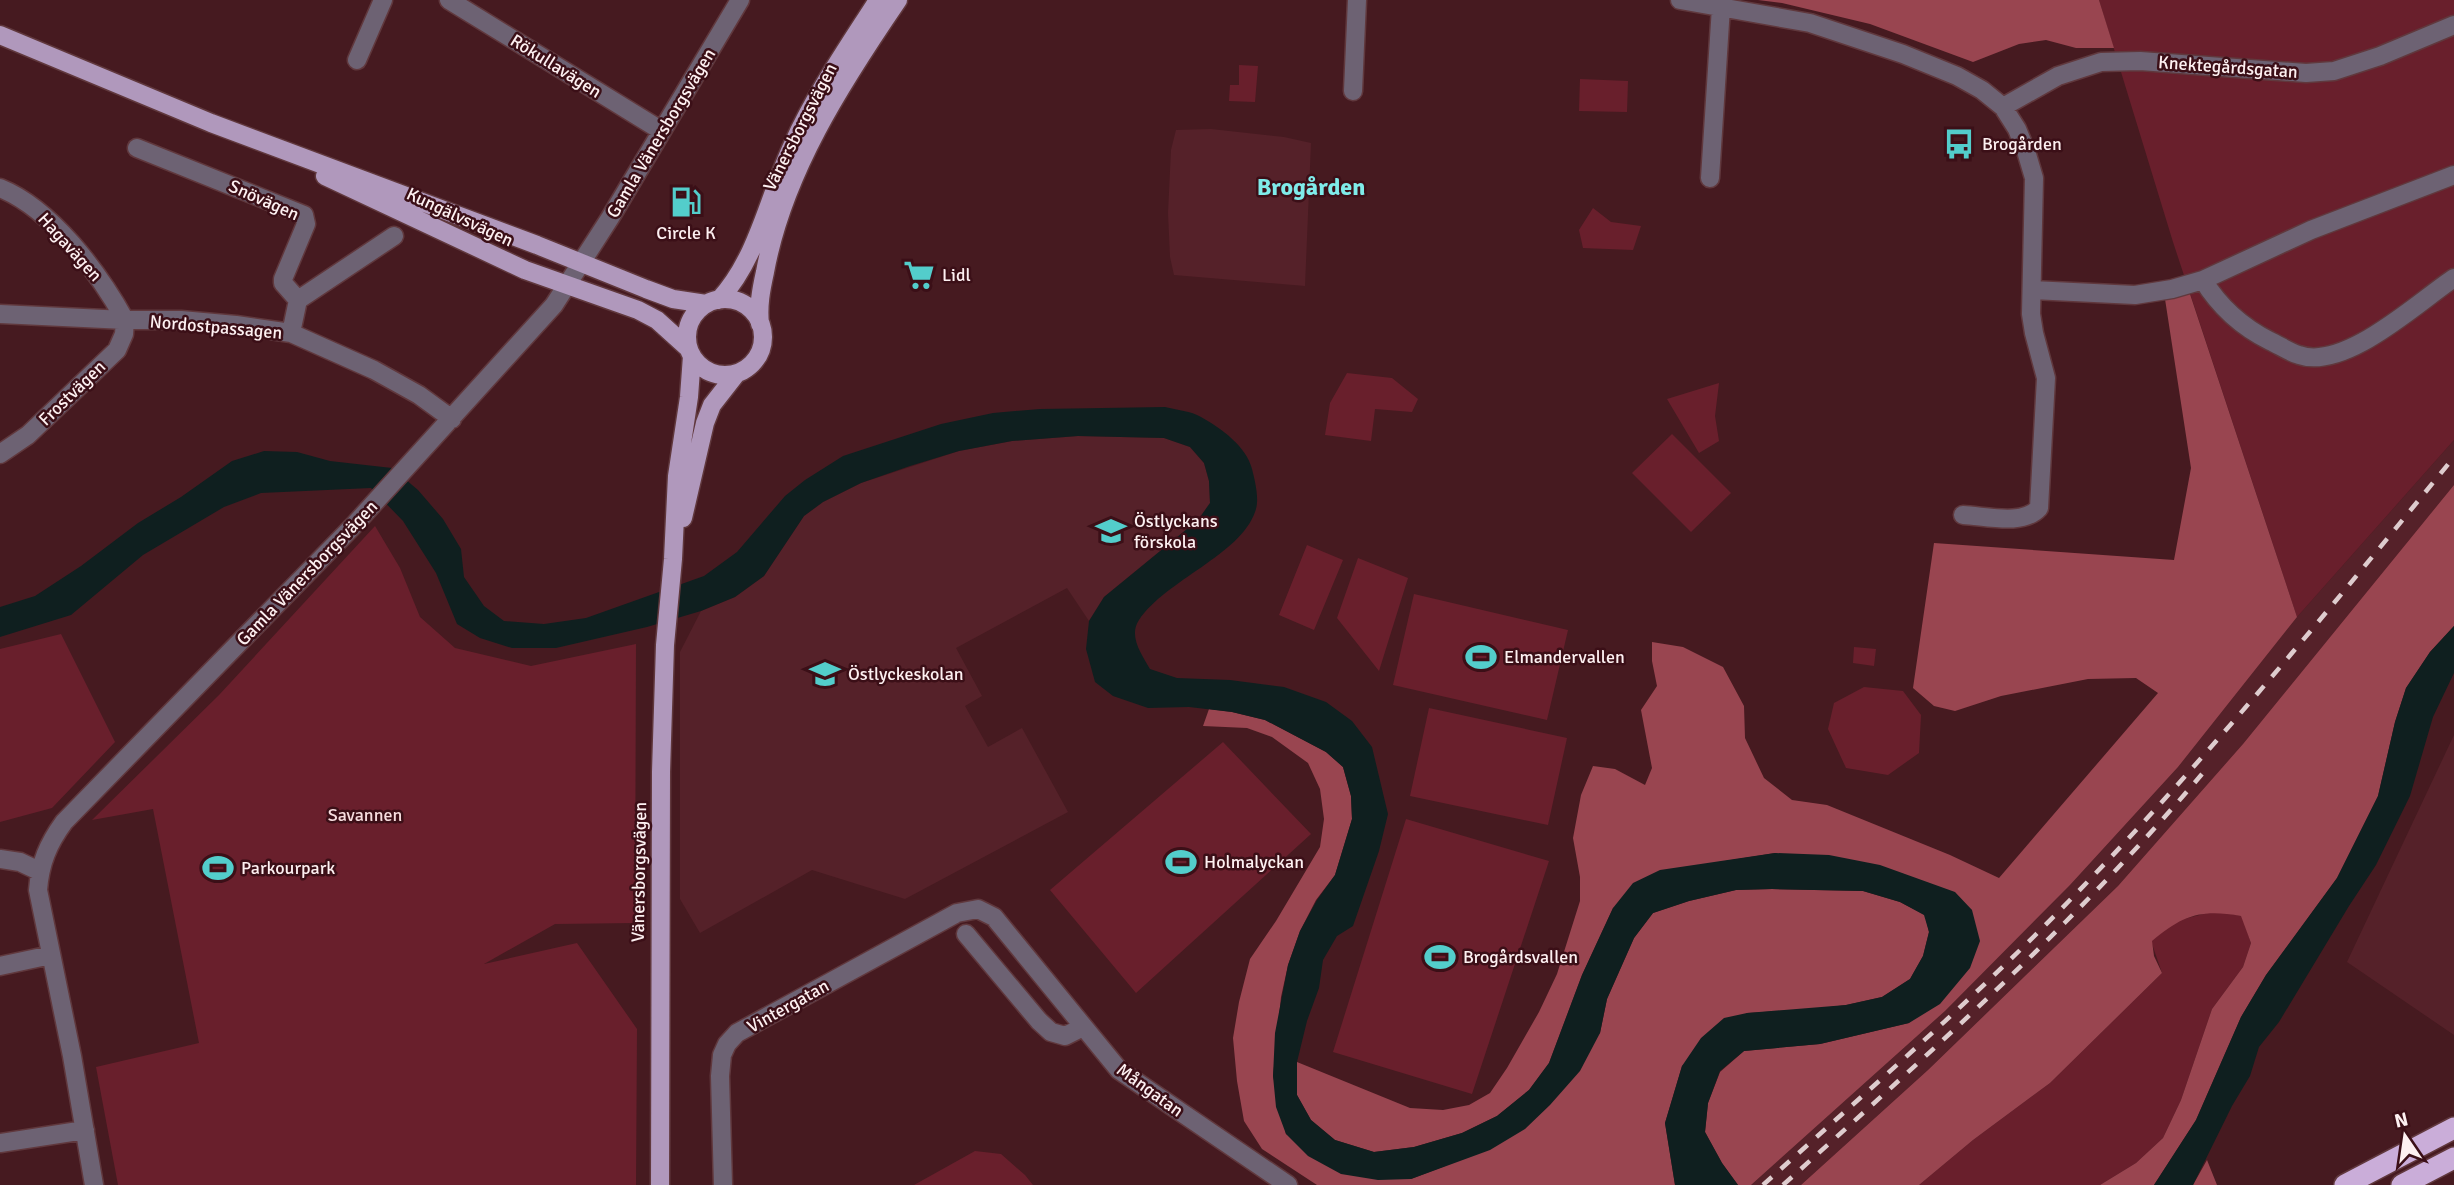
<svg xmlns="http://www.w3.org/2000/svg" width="2454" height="1185" viewBox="0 0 2454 1185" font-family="Signika,sans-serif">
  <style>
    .built { fill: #552129 }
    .green { fill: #691f2c }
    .forest { fill: #994550 }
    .water { fill: #0f1f1f }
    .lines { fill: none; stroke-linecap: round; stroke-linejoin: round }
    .minor-casing { stroke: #60383d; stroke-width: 21 }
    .major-casing { stroke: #60383d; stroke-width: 21 }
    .highway-casing { stroke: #60383d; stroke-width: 24 }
    .minor { stroke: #6d6273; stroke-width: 18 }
    .major { stroke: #b098bc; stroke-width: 18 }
    .highway { stroke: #caadd9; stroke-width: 21 }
    .rail { stroke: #deccce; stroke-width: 4.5; stroke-dasharray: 12 12; stroke-linecap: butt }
    .labels { text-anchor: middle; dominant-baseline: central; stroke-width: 5; stroke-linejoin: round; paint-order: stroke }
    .street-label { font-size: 18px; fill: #fdf0f1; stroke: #3b0f17 }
    .poi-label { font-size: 18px; fill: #fdf0f1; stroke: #3b0f17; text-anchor: start }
    .park-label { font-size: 18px; fill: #f7dddf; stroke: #3b0f17 }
    .district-label { font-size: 24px; font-weight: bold; fill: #7febe9; stroke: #3b0f17 }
  </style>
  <rect width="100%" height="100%" fill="#461a20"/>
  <path class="built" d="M1211 129 1284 137 1311 143 1305 286 1174 275 1170 257 1168 213 1171 150 1176 130Z
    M1078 436 1164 438 1190 447 1204 463 1209 481 1210 503 1198 520 1104 597 1089 621 1067 588 956 648 982 696 965 706 988 747 1022 728 1068 812 905 899 812 870 700 933 680 899V652L701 611 735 597 764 576 804 516 823 502 861 483 959 451 1012 441Z
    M2454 440V485L2243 744 2118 886 1928 1070 1801 1185H1751L1945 1011 2070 885 2178 767 2297 617Z
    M2454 735V1035L2347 962Z"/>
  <path class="green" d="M2099 0H2454V440L2297 617 2173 242Z
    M1239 65 1258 66 1255 102 1229 101 1230 85H1239Z
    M1580 79 1628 81 1627 112 1579 111Z
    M1593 208 1611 222 1641 226 1633 250 1583 248 1579 230Z
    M1347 373 1392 378 1418 399 1412 412 1375 409 1371 441 1325 435 1330 403Z
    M1719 383 1715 416 1719 441 1699 453 1667 399Z
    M1672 434 1731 493 1691 532 1632 473Z
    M375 526 400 568 420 617 455 648 531 666 636 644 635 923 555 924 484 964 577 943 637 1029 636 1185H118L96 1067 199 1043 153 809 92 820 219 695Z
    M1307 545 1343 560 1314 630 1279 615Z
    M1358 558 1408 578 1379 671 1337 618Z
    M1414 594 1568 630 1547 720 1393 685Z
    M61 634 115 742 52 808 0 822V649Z
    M1854 647 1876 649 1874 666 1853 663Z
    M1864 687 1903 691 1921 715 1919 753 1888 775 1846 768 1828 729 1834 703Z
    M1429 708 1567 738 1548 825 1410 796Z
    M1223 742 1311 834 1136 993 1050 890Z
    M1406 819 1549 861 1472 1094 1333 1052Z
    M2215 911 2242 916 2251 943 2243 967 2212 1009 2181 1100 2163 1138 2136 1163 2100 1185H1919L1973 1140 2050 1083 2162 973 2151 941 2176 921Z
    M975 1151 1001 1154 1025 1175 1033 1185H914Z"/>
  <path class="forest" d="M1758 0H2099L2114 48H2076L2046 40 2019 44 1973 62 1870 24 1782 3Z
    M2190 294 2297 617 2178 767 2070 885 1945 1011 1751 1185H1738L1722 1163 1705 1132 1708 1103 1720 1072 1744 1051 1820 1044 1909 1023 1972 910 1775 853 1719 862 1613 908 1582 975 1549 1063 1529 1090 1497 1116 1462 1133 1414 1147 1374 1152 1335 1140 1311 1120 1297 1095V1062L1410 1108 1443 1110 1469 1105 1490 1093 1507 1068 1539 1012 1557 974 1580 901V877L1573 838 1581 795 1593 766 1615 769 1645 785 1652 768 1641 710 1657 686 1652 661V642L1683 647 1723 667 1744 706 1745 738 1764 778 1792 800 1827 805 1950 855 1999 878 2158 693 2136 678 2088 679 2001 696 1955 711 1934 706 1913 688 1934 543 2174 560 2191 468 2165 299Z
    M2454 485V626L2430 652 2406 688 2395 722 2378 796 2337 878 2266 975 2241 1017 2196 1120 2154 1185H2100L2136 1163 2163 1138 2181 1100 2212 1009 2243 967 2251 943 2241 916C2201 909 2183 915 2152 941L2154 956 2162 973 2050 1083 1973 1140 1919 1185H1801L1928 1070 2118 886 2243 744Z
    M1209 709 1232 712 1265 720 1326 752 1343 767 1351 796 1352 819 1335 875 1316 900 1300 931 1288 965 1281 997 1273 1076 1286 1134 1411 1179 1445 1166 1600 1033 1607 999 1634 938 1653 913 1689 901 1736 890 1772 889 1863 891 1900 902 1925 915 1929 932 1923 956 1910 979 1882 997 1846 1005 1813 1009 1747 1013 1682 1066 1665 1123 1675 1185H1317L1262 1149 1244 1121 1237 1081 1233 1038 1239 1002 1250 959 1276 921 1320 847 1324 819 1320 789 1308 763 1272 737 1247 728 1203 726Z
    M2207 1160 2217 1185H2193Z"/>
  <path class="water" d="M1165 407C1177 410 1191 411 1201 417 1221 428 1247 447 1252 469 1255 481 1260 500 1255 512 1240 555 1166 580 1139 620 1128 636 1142 655 1150 669L1177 678 1230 680 1284 687 1326 702 1352 721 1372 747 1388 814 1379 851 1353 926 1337 936 1323 960 1319 988 1307 1021 1297 1062V1095L1311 1120 1335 1140 1374 1152 1414 1147 1462 1133 1497 1116 1529 1090 1549 1063 1582 975 1613 908 1633 883 1660 870 1775 853 1829 855 1880 865 1955 892 1972 910 1980 941 1970 968 1940 1004 1909 1023 1820 1044 1744 1051 1720 1071 1708 1103 1705 1132 1722 1163 1738 1185H1675L1665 1123 1682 1066 1701 1038 1724 1018 1747 1013 1846 1005 1882 997 1910 979 1923 956 1929 932 1924 915 1900 902 1863 891 1772 889 1736 890 1689 901 1653 913 1634 938 1607 999 1600 1033 1580 1071 1550 1105 1525 1129 1490 1150 1411 1179 1378 1180 1341 1174 1308 1156 1286 1134 1276 1107 1273 1076 1275 1033 1288 965 1300 931 1317 900 1335 875 1352 819 1351 796 1343 767 1326 752 1265 720 1232 712 1189 707 1148 708 1113 696 1095 682 1086 649 1089 621 1104 597 1198 520 1210 503 1209 481 1204 463 1190 447 1164 438 1078 436 1012 441 959 451 910 466 861 483 823 502 804 516 764 576 735 597 701 611 647 627 556 648H512L480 638 457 624 436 573 403 521 371 488 261 493 224 507 143 555 71 615 0 637V607L35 596 81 566 138 523 181 497 232 461 264 451 297 452 330 461 392 468 418 490 443 519 461 549 464 577 484 606 504 621 544 624 586 618 704 576 737 552 785 496 805 480 843 456 941 424 993 413 1040 409Z
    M2454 626V673L2433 717 2410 796 2376 865 2349 906 2279 1022 2259 1047 2250 1076 2232 1106 2193 1185H2154L2196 1120 2241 1017 2266 975 2337 878 2378 796 2395 722 2406 688 2430 652Z"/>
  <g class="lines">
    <g class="minor-casing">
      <path id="minor" d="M449 0 662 131
        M1680 0 1810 23 1903 54 1957 76 1982 90 2003 107 2017 129 2026 151 2034 178 2031 314 2034 333 2046 378 2039 508C2023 526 1986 516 1963 515
        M357 60 383 0
        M1353 91 1357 0
        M2003 107 2058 76 2101 62 2140 61 2306 73 2334 71 2380 56 2454 25
        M137 148 304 215 306 224 283 279V283L298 300 291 333
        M1710 178 1721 7
        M0 188C52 209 99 273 125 320
        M2203 280C2219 306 2242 327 2270 341 2279 345 2289 352 2299 355 2345 371 2418 302 2454 278
        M2032 290 2135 295 2172 289 2203 280 2311 230 2454 175
        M298 300 394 236
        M0 314 125 320H181L236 325 291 333 374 370 419 395 452 419
        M0 454 28 435 117 350 124 334 125 320
        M0 859 20 862 39 871
        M966 934 1039 1021 1051 1032 1065 1036 1083 1027
        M0 966 51 955
        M0 1143 85 1130
        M94 1185 72 1056 38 890C40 863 48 844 64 822L355 524 554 305 610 218 740 0
        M723 1185 720 1076 722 1055 727 1044 737 1033 957 913 978 909 994 917 1119 1070 1288 1185"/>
    </g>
    <g class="major-casing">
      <path id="major" d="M0 35 211 123 537 245 646 289 673 299 706 304
        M325 176 525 270 638 310 657 320 688 348
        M687 337a38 38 0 1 1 76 0a38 38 0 1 1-76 0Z
        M719 300C758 258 769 195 793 144 816 93 848 47 878 0
        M760 324C758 306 761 290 765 272 783 173 842 82 898 0
        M683 518 705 423 712 405 737 373
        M660 1185 661 772 665 645 673 559 677 476 689 397 692 356"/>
    </g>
    <g class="highway-casing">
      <path id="highway" d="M2345 1185 2454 1128
        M2402 1185 2454 1158"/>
    </g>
    <use href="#minor" class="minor"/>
    <use href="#major" class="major"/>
    <use href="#highway" class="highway"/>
    <path class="rail" d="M1763 1185C1866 1092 1972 1001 2069 901 2206 760 2330 609 2454 457
      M1783 1185C1929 1054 2075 924 2202 774"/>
  </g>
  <defs>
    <g id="bus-bare" transform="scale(2.415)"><path d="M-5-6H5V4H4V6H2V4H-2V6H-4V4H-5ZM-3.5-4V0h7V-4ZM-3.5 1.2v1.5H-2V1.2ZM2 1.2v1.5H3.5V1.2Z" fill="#53cdcb" stroke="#3b0f17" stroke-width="2.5" paint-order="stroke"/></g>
    <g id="fuel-bare" transform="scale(2.415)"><path d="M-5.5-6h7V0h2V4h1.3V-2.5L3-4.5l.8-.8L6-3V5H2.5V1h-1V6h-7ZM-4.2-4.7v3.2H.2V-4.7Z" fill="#53cdcb" stroke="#3b0f17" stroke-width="2.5" paint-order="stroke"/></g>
    <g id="supermarket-bare" transform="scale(2.415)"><path d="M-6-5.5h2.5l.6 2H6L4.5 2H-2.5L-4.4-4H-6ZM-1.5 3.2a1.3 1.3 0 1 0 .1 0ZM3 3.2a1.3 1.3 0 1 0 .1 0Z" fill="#53cdcb" stroke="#3b0f17" stroke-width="2.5" paint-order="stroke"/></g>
    <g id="school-bare" transform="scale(2.415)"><path d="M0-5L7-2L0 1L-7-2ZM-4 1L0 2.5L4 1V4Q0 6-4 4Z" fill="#53cdcb" stroke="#3b0f17" stroke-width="2.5" paint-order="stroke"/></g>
    <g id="stadium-bare" transform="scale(2.415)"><path d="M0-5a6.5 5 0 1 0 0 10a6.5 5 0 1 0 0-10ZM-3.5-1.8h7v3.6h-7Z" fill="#53cdcb" stroke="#3b0f17" stroke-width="2.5" paint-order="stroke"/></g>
  </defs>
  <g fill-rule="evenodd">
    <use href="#bus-bare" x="1959" y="144"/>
    <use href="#fuel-bare" x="686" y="202"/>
    <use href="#supermarket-bare" x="919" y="275"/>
    <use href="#school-bare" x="1111" y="531"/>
    <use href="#stadium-bare" x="1481" y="657"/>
    <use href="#school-bare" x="825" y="674"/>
    <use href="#stadium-bare" x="1181" y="862"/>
    <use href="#stadium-bare" x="218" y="868"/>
    <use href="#stadium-bare" x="1440" y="957"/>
  </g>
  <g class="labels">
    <g class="street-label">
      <text transform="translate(556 66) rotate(32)">Rökullavägen</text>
      <text transform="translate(2228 67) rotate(4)">Knektegårdsgatan</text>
      <text transform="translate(800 127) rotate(-63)">Vänersborgsvägen</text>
      <text transform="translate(661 133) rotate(-59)">Gamla Vänersborgsvägen</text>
      <text transform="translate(264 200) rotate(24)">Snövägen</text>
      <text transform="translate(460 217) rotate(25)">Kungälvsvägen</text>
      <text transform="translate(70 247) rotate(48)">Hagavägen</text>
      <text transform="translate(216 327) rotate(5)">Nordostpassagen</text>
      <text transform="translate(72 393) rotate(-44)">Frostvägen</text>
      <text transform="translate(307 573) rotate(-46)">Gamla Vänersborgsvägen</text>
      <text transform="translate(639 872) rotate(-89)">Vänersborgsvägen</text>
      <text transform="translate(788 1006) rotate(-29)">Vintergatan</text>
      <text transform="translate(1150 1090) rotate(36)">Mångatan</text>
    </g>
    <g class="poi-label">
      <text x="1982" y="144">Brogården</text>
      <text x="686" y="233" text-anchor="middle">Circle K</text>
      <text x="942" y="275">Lidl</text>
      <text x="1134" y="521">Östlyckans<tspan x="1134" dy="21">förskola</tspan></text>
      <text x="1504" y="657">Elmandervallen</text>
      <text x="848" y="674">Östlyckeskolan</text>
      <text x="1204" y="862">Holmalyckan</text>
      <text x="241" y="868">Parkourpark</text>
      <text x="1463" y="957">Brogårdsvallen</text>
    </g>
    <g class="park-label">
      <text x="365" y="815">Savannen</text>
    </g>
    <g class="district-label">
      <text x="1311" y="187">Brogården</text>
    </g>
  </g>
  <g transform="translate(2405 1136) rotate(347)" stroke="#3b0f17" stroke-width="5" paint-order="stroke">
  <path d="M0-5L12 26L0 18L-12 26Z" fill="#fdf0f1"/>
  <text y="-10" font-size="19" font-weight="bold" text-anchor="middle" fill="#fdf0f1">N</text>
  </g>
</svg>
